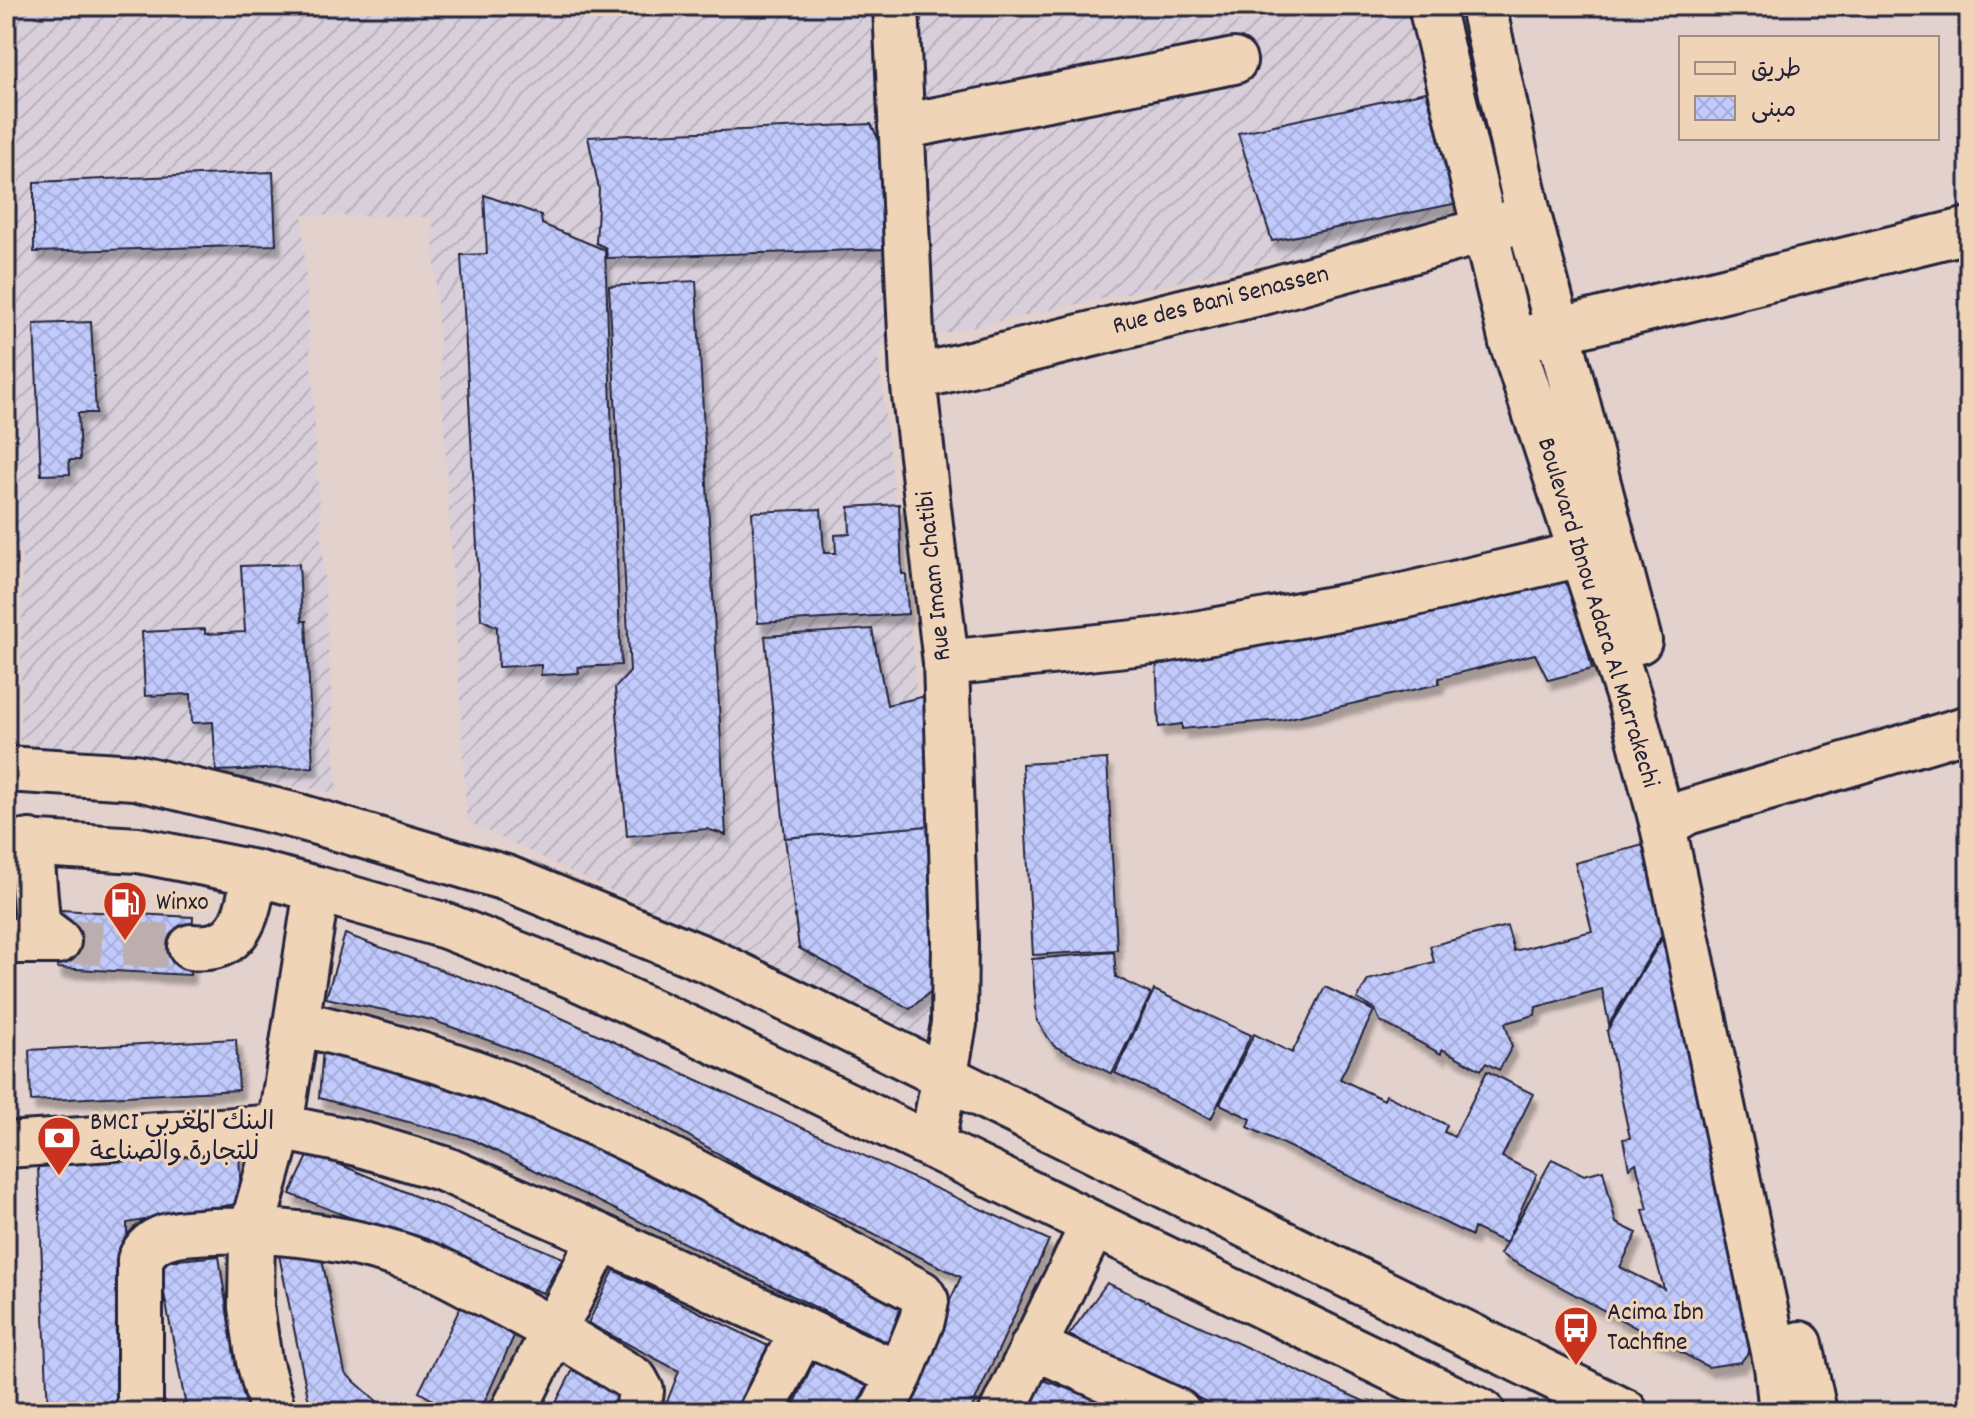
<svg xmlns="http://www.w3.org/2000/svg" width="1975" height="1418" viewBox="0 0 1975 1418" font-family="Dekko,'Playpen Sans Arabic',sans-serif">
  <style>
    .industrial { fill: url(#industrial-furrows) }
    .building { fill: url(#building-cross-hatch); stroke: #22223b; stroke-width: 2; filter: url(#shadow) }
    .lines { fill: none; stroke-linecap: round; stroke-linejoin: round }
    .minor-tunnel { stroke: #bcaeaf; stroke-width: 44; stroke-dasharray: 44 22; stroke-linecap: butt }
    .minor-casing { stroke: #22223b; stroke-width: 50 }
    .major-casing { stroke: #22223b; stroke-width: 50 }
    .minor { stroke: #f0d4b7; stroke-width: 44 }
    .major { stroke: #f0d4b7; stroke-width: 44 }
    .labels { text-anchor: middle; dominant-baseline: central; stroke-width: 6; stroke-linejoin: round; paint-order: stroke }
    .street-label { font-size: 26px; fill: #22223b; stroke: #f0d4b7 }
    .poi-label { font-size: 26px; fill: #22223b; stroke: #f0d4b7; text-anchor: start }
  </style>
  <defs>
    <pattern id="industrial-furrows" width="10" height="10" patternUnits="userSpaceOnUse" patternTransform="scale(2)"><rect width="10" height="10" fill="#d8cfda"/><path d="M-1 1l2-2M0 10L10 0M9 11l2-2" fill="none" stroke="#b9b1bc"/></pattern>
    <pattern id="building-cross-hatch" width="8" height="8" patternUnits="userSpaceOnUse" patternTransform="scale(2)"><rect width="8" height="8" fill="#c1cafc"/><path d="M0 0l8 8M0 8l8-8" fill="none" stroke="#a6add9"/></pattern>
    <filter id="shadow"><feDropShadow dx="5" dy="9" stdDeviation="2" flood-color="#0004"/></filter>
  </defs>
  <rect width="100%" height="100%" fill="#e2d1cc"/>
  <filter id="ink" filterUnits="userSpaceOnUse"><feTurbulence type="fractalNoise" baseFrequency=".0125" numOctaves="2"/><feDisplacementMap in="SourceGraphic" scale="16" xChannelSelector="R" yChannelSelector="G"/><feConvolveMatrix kernelMatrix="1 2 1 2 8 2 1 2 1" color-interpolation-filters="sRGB"/></filter>
  <g filter="url(#ink)">
    <path class="industrial" d="M6 6H1409L1451 222 877 348 914 657 935 1017 922 1041 467 821 432 217 302 215 337 793 20 743 22 550 6 551Z"/>
    <path class="building" d="M1426 92 1458 203 1272 241 1238 133Z
      M871 124 895 174 888 249 607 258 606 248 596 243 599 189 588 137Z
      M273 172 276 245 34 252V182Z
      M484 195 541 215 542 224 605 250 621 665 578 667 579 673 541 675V665L498 667 497 627 481 619 461 255 487 254Z
      M696 281 726 835 707 829 627 836 615 688 630 672 609 286Z
      M91 322 96 413H78L80 460H69L70 474 41 475 34 324Z
      M899 504 902 574H906L908 614 758 623 752 512 821 509 824 553H836L835 535 850 534 849 507Z
      M299 564 302 621H306L313 767 216 771 213 722 192 723 191 694 145 696 142 632 205 629V634L245 632 241 566Z
      M1575 564 1593 640 1586 643 1592 669 1548 680 1535 654 1439 678V684L1281 720 1182 729V724L1159 727 1156 654Z
      M872 629 887 705 934 694 940 825 785 838 765 636Z
      M1107 759 1117 950 1033 955 1022 764Z
      M940 825 944 980 910 1009 799 948 785 838Z
      M1655 842 1674 915 1609 1024 1602 989 1536 1007 1535 1015 1505 1023 1512 1047 1499 1070 1486 1063 1481 1070 1442 1049 1441 1054 1380 1021 1375 1009 1357 999 1368 980 1434 962 1430 946 1507 926 1514 951 1592 931 1575 863Z
      M60 910 193 917 190 975 57 968Z
      M1666 932 1761 1335 1741 1362 1708 1367 1500 1254 1552 1159 1584 1175 1603 1170 1616 1223 1637 1233 1620 1267 1664 1289 1643 1210 1648 1209 1636 1163 1629 1168 1623 1139 1630 1138 1607 1031Z
      M345 934 522 1000 1049 1240 970 1412H898L961 1277 759 1178 590 1077 432 1020 326 998Z
      M1114 952 1116 977 1151 994 1112 1074 1054 1046 1037 1021 1032 959Z
      M1325 987 1374 1011 1340 1079 1384 1100 1386 1095 1447 1125 1444 1132 1454 1137 1487 1071 1533 1094 1502 1157 1537 1174 1506 1243 1474 1228 1472 1236 1248 1127 1251 1119 1220 1104 1254 1034 1292 1053Z
      M1154 990 1251 1035 1211 1119 1115 1073Z
      M236 1039 239 1090 31 1101 29 1050Z
      M323 1048 457 1078 910 1297 893 1345 471 1139 319 1098Z
      M239 1149 241 1203 127 1223 129 1412H48L38 1167Z
      M310 1152 563 1258 543 1293 290 1194Z
      M279 1255 322 1259 345 1373 389 1412H311Z
      M219 1256 231 1337 248 1396 258 1412H187L158 1262Z
      M614 1270 768 1346 734 1412H663L679 1371 588 1323Z
      M1107 1283 1387 1412H1227L1069 1335Z
      M463 1302 518 1327 480 1412H454L419 1392Z
      M818 1352 872 1376 853 1412H791Z
      M579 1358 625 1383 611 1412H551Z
      M1037 1378 1108 1403 1103 1412H1021Z"/>
    <g class="lines">
      <path class="minor-tunnel" d="M58 941 191 947"/>
      <g class="minor-casing">
        <path id="minor" d="M896 6 913 378 946 663 955 940 954 1024 932 1145
          M901 127 1234 61
          M1512 342 1969 230
          M913 378 1267 291 1522 220
          M946 663 1163 640 1403 596 1581 554 1616 559
          M1663 826 1687 812 1969 728
          M30 842 37 920 42 929 58 941
          M6 941H58
          M191 947C243 952 247 913 255 873
          M297 1023C368 1039 439 1058 507 1085 650 1142 785 1221 921 1293L926 1301 922 1320 900 1375 881 1412
          M6 1145 280 1127 357 1143 444 1169 601 1237 900 1375
          M1033 1346 1178 1412
          M140 1412V1260C152 1231 185 1233 213 1231 282 1228 362 1239 428 1265 446 1272 464 1283 482 1292 535 1319 585 1348 635 1380L641 1391 638 1412
          M273 1412 259 1361 251 1307 252 1229 280 1127 317 889
          M513 1412 601 1237
          M761 1412 803 1330
          M1002 1412 1093 1225"/>
      </g>
      <g class="major-casing">
        <path id="major" d="M1431 6 1512 342 1631 704 1663 826 1777 1366 1782 1412
          M1483 6 1529 218 1639 641
          M6 769 135 777 300 817 506 878 712 962 1625 1412
          M6 842 138 850 255 873 317 889 446 926 571 975 692 1030 1482 1412
          M1800 1344 1814 1412"/>
      </g>
      <use href="#minor" class="minor"/>
      <use href="#major" class="major"/>
    </g>
  </g>
  <defs>
    <g id="fuel-pin" transform="scale(2.3)"><path d="M0 17L-7.5 6A9.5 9.5 0 1 1 7.5 6Z" fill="#c8321e" stroke="#f0d4b7"/><path d="M-5.5-6h7V0h2V4h1.3V-2.5L3-4.5l.8-.8L6-3V5H2.5V1h-1V6h-7ZM-4.2-4.7v3.2H.2V-4.7Z" fill="#fff"/></g>
    <g id="bank-pin" transform="scale(2.3)"><path d="M0 17L-7.5 6A9.5 9.5 0 1 1 7.5 6Z" fill="#c8321e" stroke="#f0d4b7"/><path d="M-6-4H6V4H-6ZM0-2.3a2.3 2.3 0 1 0 0 4.6a2.3 2.3 0 1 0 0-4.6Z" fill="#fff"/></g>
    <g id="bus-pin" transform="scale(2.3)"><path d="M0 17L-7.5 6A9.5 9.5 0 1 1 7.5 6Z" fill="#c8321e" stroke="#f0d4b7"/><path d="M-5-6H5V4H4V6H2V4H-2V6H-4V4H-5ZM-3.5-4V0h7V-4ZM-3.5 1.2v1.5H-2V1.2ZM2 1.2v1.5H3.5V1.2Z" fill="#fff"/></g>
  </defs>
  <g fill-rule="evenodd">
    <use href="#fuel-pin" x="125" y="903"/>
    <use href="#bank-pin" x="59" y="1138"/>
    <use href="#bus-pin" x="1576" y="1328"/>
  </g>
  <g class="labels">
    <g class="street-label">
      <text transform="translate(1221 301) rotate(-14)">Rue des Bani Senassen</text>
      <text transform="translate(935 576) rotate(-96)">Rue Imam Chatibi</text>
      <text transform="translate(1597 613) rotate(73)">Boulevard Ibnou Adara Al Marrakechi</text>
    </g>
    <g class="poi-label">
      <text x="156" y="903">Winxo</text>
      <text x="90" y="1123">BMCI البنك المغربي<tspan x="90" dy="30">للتجارة والصناعة</tspan></text>
      <text x="1607" y="1313">Acima Ibn<tspan x="1607" dy="30">Tachfine</tspan></text>
    </g>
  </g>
  <rect width="1975" height="1418" fill="none" stroke="#f0d4b7" stroke-width="32"/>
  <rect x="16" y="16" width="1943" height="1386" fill="none" stroke="#22223b" stroke-width="3" filter="url(#ink)"/>
  <rect x="1679" y="36" width="260" height="104" fill="#f0d4b7" stroke="#9e8d85" stroke-width="2"/>
  <rect x="1695" y="62" width="40" height="12" fill="#f0d4b7" stroke="#9e8d85" stroke-width="2"/>
  <text x="1751" y="76" font-size="24" fill="#22223b">طريق</text>
  <rect x="1695" y="96" width="40" height="24" fill="url(#building-cross-hatch)" stroke="#9e8d85" stroke-width="2"/>
  <text x="1751" y="116" font-size="24" fill="#22223b">مبنى</text>
</svg>
